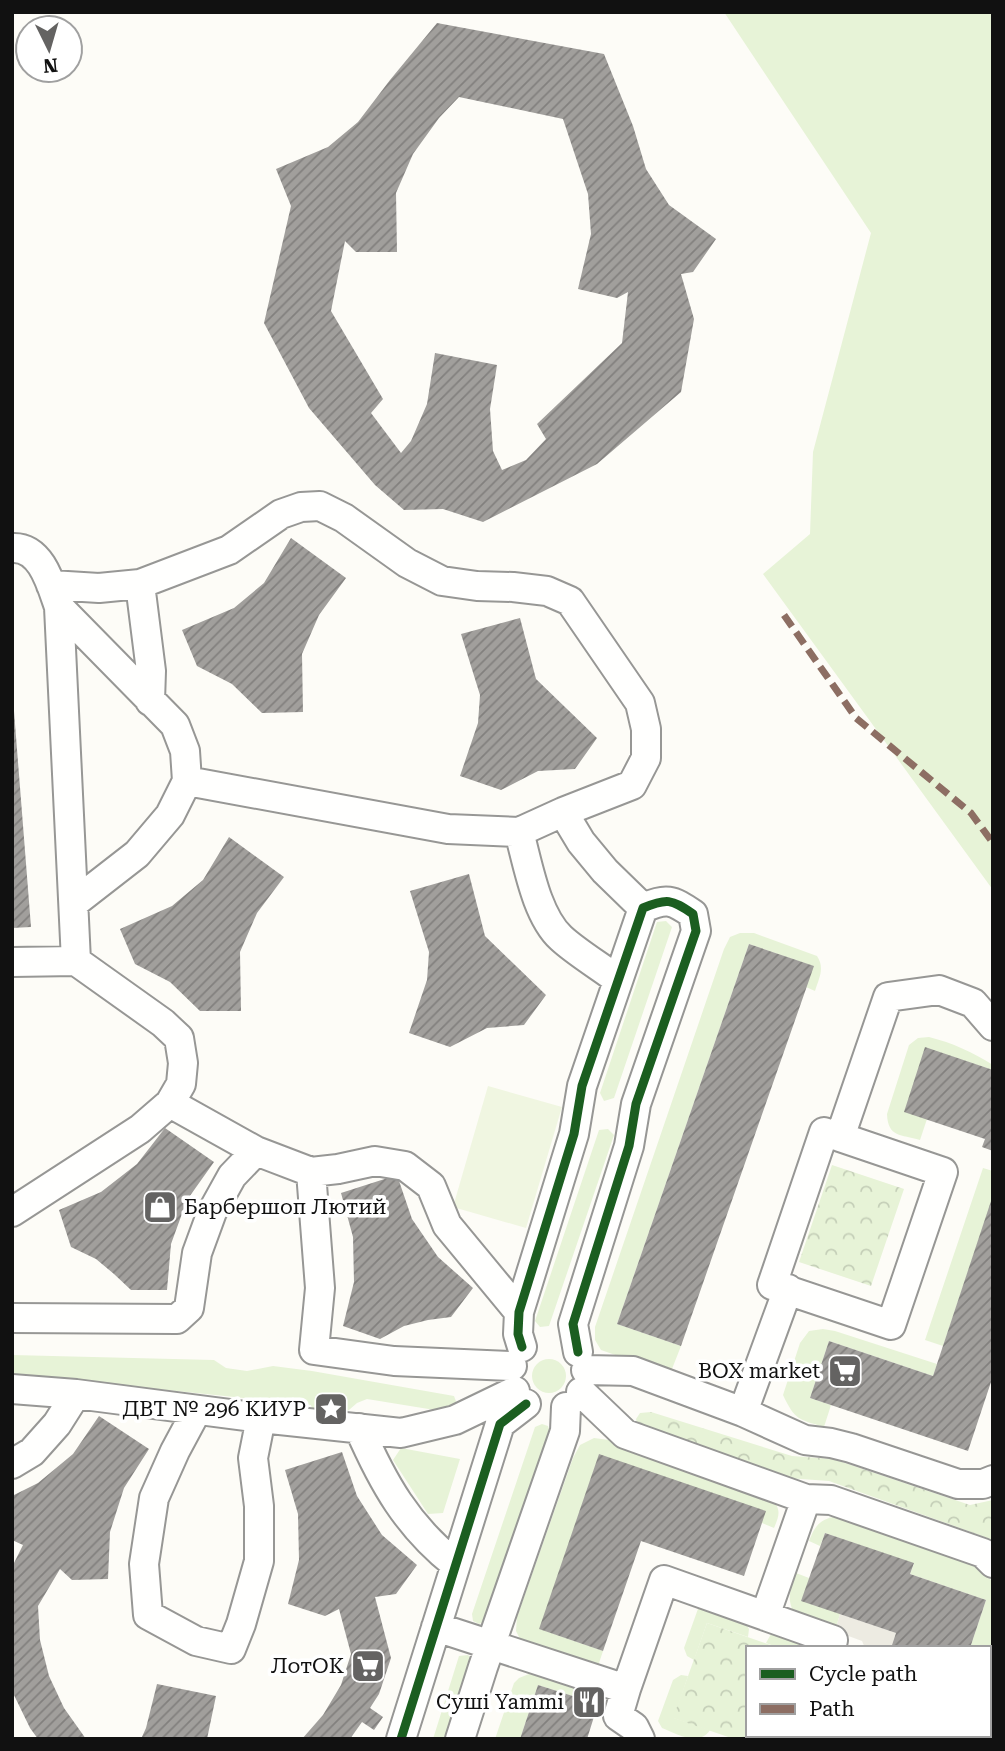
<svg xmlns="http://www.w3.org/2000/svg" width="1005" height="1751" viewBox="0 0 1005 1751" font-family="'Roboto Serif',serif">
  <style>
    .grass { fill: #e7f3d7 }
    .park { fill: url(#park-crowns) }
    .pitch { fill: #f0f6e1 }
    .plaza { fill: #edebe2 }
    .building { fill: url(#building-hatch); fill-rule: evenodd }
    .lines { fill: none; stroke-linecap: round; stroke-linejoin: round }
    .minor-casing { stroke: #979795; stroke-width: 32 }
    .minor { stroke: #fffffe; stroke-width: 28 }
    .quiet { stroke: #8d6e63; stroke-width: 7; stroke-dasharray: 14 7; stroke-linecap: butt }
    .cycleway-casing { stroke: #fff; stroke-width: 13 }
    .cycleway { stroke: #1b5e20; stroke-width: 9 }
    .labels { text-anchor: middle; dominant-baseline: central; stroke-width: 7; stroke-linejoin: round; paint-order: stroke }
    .poi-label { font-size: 21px; fill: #111; stroke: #fff; text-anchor: end }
  </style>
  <defs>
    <pattern id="park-crowns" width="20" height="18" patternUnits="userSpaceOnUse" patternTransform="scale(1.75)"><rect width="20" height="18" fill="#e7f3d7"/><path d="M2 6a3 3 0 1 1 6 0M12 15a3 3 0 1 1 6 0" fill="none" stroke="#c5cfb8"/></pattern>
    <pattern id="building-hatch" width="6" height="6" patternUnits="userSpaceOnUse" patternTransform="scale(1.75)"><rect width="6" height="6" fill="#a19f9c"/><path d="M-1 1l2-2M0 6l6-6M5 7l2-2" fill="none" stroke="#82807e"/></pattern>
  </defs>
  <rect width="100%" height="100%" fill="#fdfcf7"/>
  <path class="grass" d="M724 12H993V890L763 574 810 534 813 452 871 233Z
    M666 921 672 927 614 1098 604 1101 600 1093 657 922Z
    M740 933H754L817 956C825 968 819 978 815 991L806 987 813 966 749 944 617 1324 681 1346 670 1374 601 1350 595 1340V1327L724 949 730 937Z
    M929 1037C953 1043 972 1052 993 1065V1070L925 1048 927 1119 920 1140C901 1134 888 1138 887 1114L909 1045 918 1038Z
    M608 1129 614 1135 549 1326 540 1327 535 1321 599 1130Z
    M983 1168 993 1171V1197L943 1346 925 1340Z
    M823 1329 835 1331 937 1364 933 1376 829 1341 810 1398 831 1405 824 1427C798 1419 795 1420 783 1395L800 1343 809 1331Z
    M12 1355 214 1360 226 1368 247 1371 273 1366 312 1371 454 1396 457 1404 447 1412 367 1399 357 1403 342 1416H314L311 1405 12 1374Z
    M532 1376a17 17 0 1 1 34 0a17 17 0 1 1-34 0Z
    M542 1424 548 1426 550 1432 486 1621 479 1624 473 1621 472 1614 535 1427Z
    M594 1438 609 1440 633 1447 770 1495C780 1510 781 1511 774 1528L599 1455 540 1629 603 1651 597 1669 522 1643 516 1631 517 1617 573 1458 580 1445Z
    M401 1448 460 1459 443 1513 428 1514 393 1460Z
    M836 1516 975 1566 991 1580 993 1584V1646L989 1656V1648H970L986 1600 910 1574 914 1564 825 1533 820 1546 809 1541C815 1526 819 1520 836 1516Z
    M796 1573 809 1578 840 1614 835 1631 795 1616C786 1597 790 1592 796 1573Z
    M699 1606 744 1621 749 1629 748 1637 707 1623 694 1660 687 1656 684 1648Z
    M771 1634H781L819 1648H779L766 1643Z
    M468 1655 474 1661 449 1739H433L459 1656Z
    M529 1674 541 1675 602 1695 598 1704 538 1685 520 1739H495L514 1683 519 1678Z
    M681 1675 688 1676 674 1718 710 1730C699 1747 677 1734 662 1728L658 1721 673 1680Z"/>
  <path class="park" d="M832 1165 904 1189 871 1286 799 1262Z
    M651 1412 792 1456 833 1459 970 1505 993 1500V1540L829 1481 787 1478 638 1427 636 1419 640 1413Z
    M707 1623 779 1648H748V1735H775L774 1739H734L673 1718Z"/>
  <path class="pitch" d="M488 1086 562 1107 526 1228 453 1207Z"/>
  <path class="plaza" d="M840 1614 896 1633 891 1648H865L862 1641 835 1631Z"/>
  <path class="building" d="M437 23 604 54 633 126 646 169 669 205 716 239 693 272 681 274 694 319 681 392 597 464 483 522 443 509 404 510 375 485 309 408 264 323 291 206 276 169 328 147 358 122 390 80ZM459 97 563 119 588 194 591 234 578 289 617 298 628 292 622 343 537 424 546 439 526 460 502 470 493 451 490 409 497 365 435 353 427 404 411 441 401 453 371 413 383 399 331 311 345 241 356 252H397L396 193 413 154 439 118Z
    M291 538 346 578 319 615 302 654 303 712 262 713 232 684 197 666 182 630 234 608 264 583Z
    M520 618 536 679 597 738 575 769 538 771 501 790 460 776 478 723 480 695 461 634Z
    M12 711H14L31 927 12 928Z
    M229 837 284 877 257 913 240 952 241 1011H200L170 982 135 964 120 929 172 906 203 880Z
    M469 874 485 936 546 995 524 1025 487 1028 450 1047 409 1033 427 980 429 952 410 891Z
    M749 944 814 966 681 1346 617 1324Z
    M925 1047 993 1070V1151L982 1147 985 1139 904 1112Z
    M165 1128 214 1162 187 1200 171 1244 167 1290H131L114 1274 96 1259 71 1247 59 1210 101 1192 137 1164Z
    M397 1175 412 1219 438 1257 473 1288 451 1317 428 1320 404 1326 380 1339 343 1326 354 1282 353 1237 341 1193Z
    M992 1198 993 1376 968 1451 810 1398 829 1341 933 1376Z
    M99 1416 149 1449 124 1488 110 1532 108 1579 72 1580 60 1569 38 1606 40 1640 49 1676 64 1708 86 1739H38L30 1728 12 1691V1567L23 1545 12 1540V1496L38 1483 73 1454Z
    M342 1452 357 1496 382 1535 417 1565 396 1594 375 1597 391 1658 379 1694 370 1708 383 1717 374 1730 362 1722 350 1739H302L323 1715 341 1685 351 1654 339 1609 325 1616 288 1604 299 1560 298 1514 285 1470Z
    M599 1454 766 1511 744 1576 641 1541 603 1651 539 1629Z
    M825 1533 914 1563 910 1574 986 1600 970 1648H891L896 1633 801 1601Z
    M157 1684 216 1696 207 1739H141L146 1728Z
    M538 1685 598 1704 587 1739H520Z
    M861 1735H940L939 1739H860Z"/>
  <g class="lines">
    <g class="minor-casing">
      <path id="minor" d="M12 548C41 546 51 584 59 607L76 961
        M140 584 151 671 150 701
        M51 585 99 588 140 584 229 550 281 514 301 507 320 506 344 518 407 563 442 581 477 586 513 587 547 591 570 601 640 703 646 729V758L632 785 563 812 519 832 448 829 187 781
        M59 607 175 725 185 751 187 781 170 815 137 854 74 903
        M563 812 581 842 605 871 643 908
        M519 832C528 864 536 915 561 938 576 952 601 967 618 980
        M12 962 76 961 163 1023 179 1038 183 1063 181 1084 170 1103
        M840 1137 824 1132 772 1285 891 1325 943 1172 840 1137 888 997 939 990 973 1003 993 1026
        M311 1172 320 1288 314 1350 394 1361 512 1366
        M12 1212 140 1129 170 1103 256 1151 311 1172 338 1169 375 1161 405 1166 431 1186 447 1225 519 1312
        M788 1289 743 1412 805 1440 831 1443 851 1448 958 1484H983L993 1480
        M12 1318 177 1319 189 1308 197 1253 212 1212 232 1176 256 1151
        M522 1347 518 1334 519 1312 574 1134 582 1086 643 908C667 898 671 899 693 914L696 931 636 1104 629 1146 573 1324 578 1352
        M586 1370 633 1371 743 1412
        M12 1389 76 1394 261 1418 401 1433 455 1420 515 1391
        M581 1392 625 1434 806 1499 831 1500 983 1553 993 1563
        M197 1410 175 1451 154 1498 144 1564 148 1615 196 1641 231 1649 241 1624 259 1561V1506L253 1458 261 1418
        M359 1428C383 1483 407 1526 455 1564
        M12 1464 32 1452 57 1424 76 1394
        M765 1616 806 1499
        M436 1627 626 1689 618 1716 634 1727 640 1739
        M626 1689 664 1580 833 1640 831 1648
        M989 1698 993 1688
        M401 1739 500 1424 526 1404
        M460 1739 483 1667 565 1431 566 1407
        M802 1739 803 1735
        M975 1739 976 1735"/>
    </g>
    <use href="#minor" class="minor"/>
    <path class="quiet" d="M784 615 856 718 971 813 993 843"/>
    <g class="cycleway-casing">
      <path id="cycleway" d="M522 1347 518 1334 519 1312 574 1134 582 1086 643 908C667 898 671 899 693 914L696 931 636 1104 629 1146 573 1324 578 1352
        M401 1739 500 1424 526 1404"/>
    </g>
    <use href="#cycleway" class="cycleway"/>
  </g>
  <defs>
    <g id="shop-square" transform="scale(1.75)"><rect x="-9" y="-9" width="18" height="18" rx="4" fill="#646362" stroke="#fff"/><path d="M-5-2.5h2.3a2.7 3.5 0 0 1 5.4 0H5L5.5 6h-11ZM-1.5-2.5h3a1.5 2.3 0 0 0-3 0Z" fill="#fff"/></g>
    <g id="supermarket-square" transform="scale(1.75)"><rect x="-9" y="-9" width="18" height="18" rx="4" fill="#646362" stroke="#fff"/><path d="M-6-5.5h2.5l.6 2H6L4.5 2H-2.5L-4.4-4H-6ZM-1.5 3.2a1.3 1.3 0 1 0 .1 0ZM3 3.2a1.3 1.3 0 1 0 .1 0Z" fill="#fff"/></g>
    <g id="sight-square" transform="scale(1.75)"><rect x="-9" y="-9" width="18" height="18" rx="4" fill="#646362" stroke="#fff"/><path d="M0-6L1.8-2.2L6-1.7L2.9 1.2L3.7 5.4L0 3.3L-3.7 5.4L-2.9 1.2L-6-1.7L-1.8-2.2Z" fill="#fff"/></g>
    <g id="restaurant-square" transform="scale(1.75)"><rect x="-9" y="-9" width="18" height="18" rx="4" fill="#646362" stroke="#fff"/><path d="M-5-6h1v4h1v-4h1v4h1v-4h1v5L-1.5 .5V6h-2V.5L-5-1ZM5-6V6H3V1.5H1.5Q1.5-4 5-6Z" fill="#fff"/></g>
  </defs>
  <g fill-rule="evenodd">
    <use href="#shop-square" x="160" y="1207"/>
    <use href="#supermarket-square" x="845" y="1371"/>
    <use href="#sight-square" x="331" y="1409"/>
    <use href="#supermarket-square" x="368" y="1666"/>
    <use href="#restaurant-square" x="589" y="1702"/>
  </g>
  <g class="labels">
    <g class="poi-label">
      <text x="184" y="1207" text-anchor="start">Барбершоп Лютий</text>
      <text x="820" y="1371">BOX market</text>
      <text x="306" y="1409">ДВТ № 296 КИУР</text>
      <text x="344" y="1666">ЛотОК</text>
      <text x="564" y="1702">Суші Yammi</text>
    </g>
  </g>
  <rect width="1005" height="1751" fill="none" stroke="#111111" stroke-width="28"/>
  <rect x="746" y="1646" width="245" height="91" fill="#ffffff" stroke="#a0a0a0" stroke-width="2"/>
  <rect x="760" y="1669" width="35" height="10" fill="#1b5e20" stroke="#a0a0a0" stroke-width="2"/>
  <text x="809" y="1681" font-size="21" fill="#111111">Cycle path</text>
  <rect x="760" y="1704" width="35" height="10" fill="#8d6e63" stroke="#a0a0a0" stroke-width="2"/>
  <text x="809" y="1716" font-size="21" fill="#111111">Path</text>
  <g transform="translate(49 49) rotate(175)"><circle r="33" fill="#ffffff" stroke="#a0a0a0" stroke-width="2"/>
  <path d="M0-5L12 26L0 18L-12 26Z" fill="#646362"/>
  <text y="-10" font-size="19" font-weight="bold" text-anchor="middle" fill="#111111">N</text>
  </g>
</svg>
